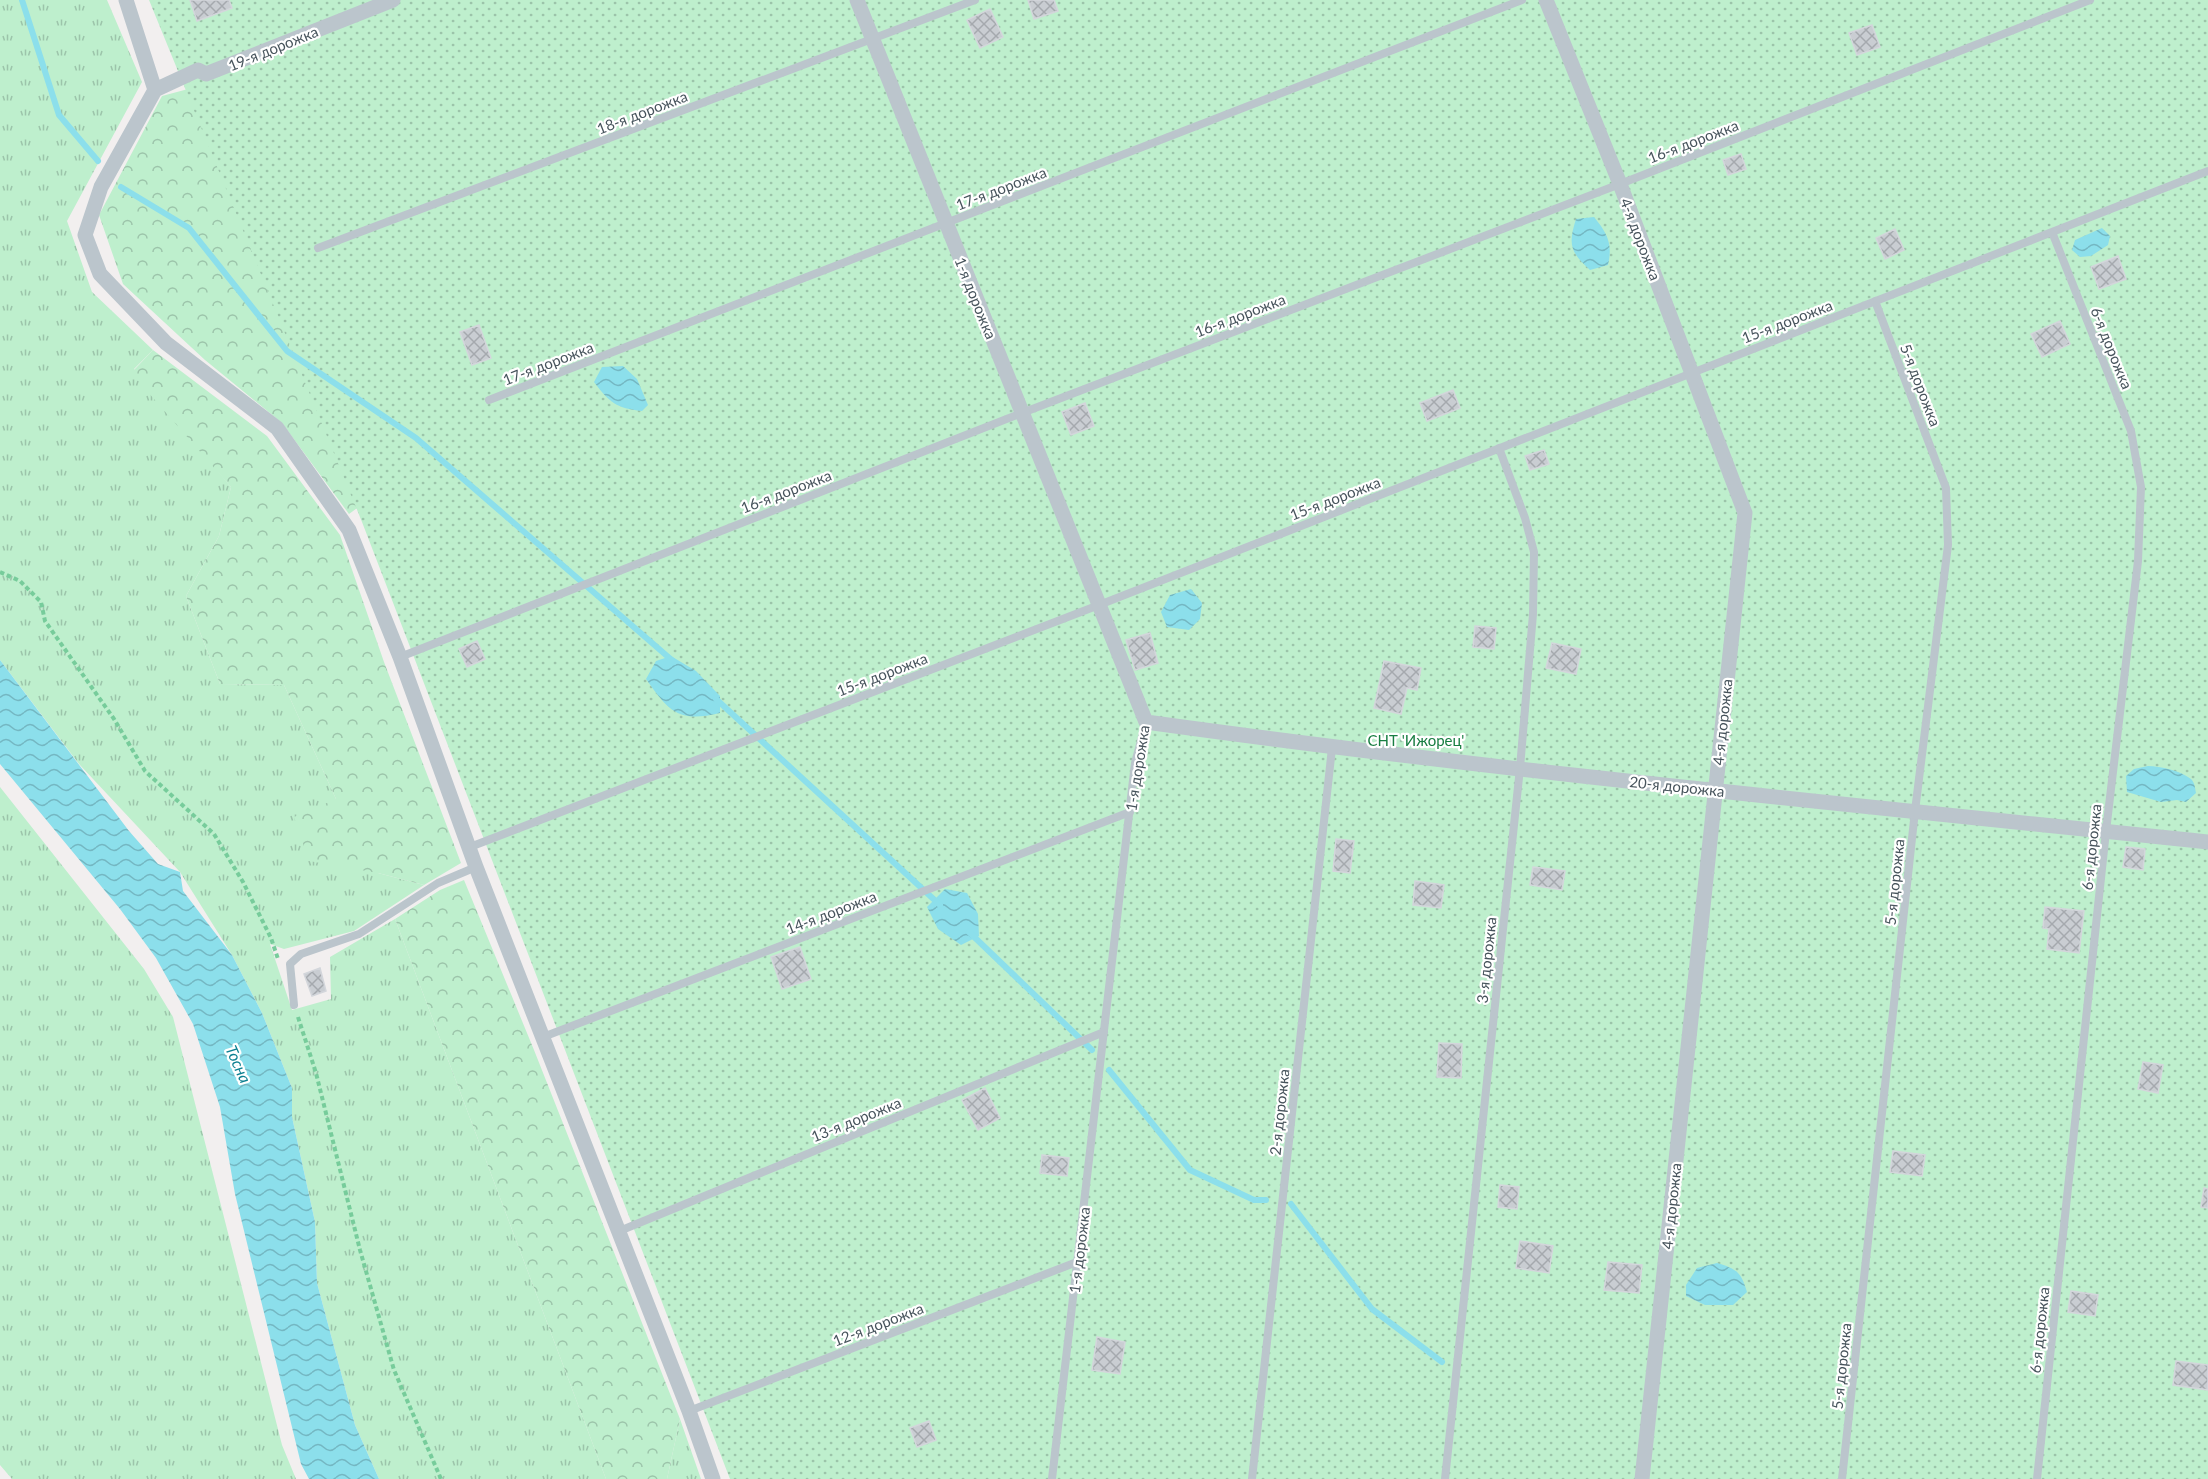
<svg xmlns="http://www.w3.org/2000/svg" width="2208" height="1479" viewBox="0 0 2208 1479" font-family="Lato,sans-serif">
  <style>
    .grass { fill: url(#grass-tufts) }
    .forest { fill: url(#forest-crowns) }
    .garden { fill: url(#garden-dots) }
    .water { fill: url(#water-waves) }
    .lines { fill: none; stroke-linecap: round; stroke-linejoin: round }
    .stream { stroke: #8cdfeb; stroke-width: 6 }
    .building { fill: url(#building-cross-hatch); stroke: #d3d6db; stroke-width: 1.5 }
    .path { stroke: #77cc9b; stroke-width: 4; stroke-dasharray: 4.5 3; stroke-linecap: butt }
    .service { stroke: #bbc5cc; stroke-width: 8 }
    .minor { stroke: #bbc5cc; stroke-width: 15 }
    .labels { text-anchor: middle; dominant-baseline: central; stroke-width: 4.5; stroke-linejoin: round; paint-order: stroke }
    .street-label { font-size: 15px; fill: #47545c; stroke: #fff }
    .park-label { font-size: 15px; fill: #187e42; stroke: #fff }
    .water-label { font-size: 16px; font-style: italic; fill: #0e8192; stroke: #fff }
  </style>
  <defs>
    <pattern id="grass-tufts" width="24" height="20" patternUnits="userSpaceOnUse" patternTransform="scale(1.5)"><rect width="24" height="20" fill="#beefcd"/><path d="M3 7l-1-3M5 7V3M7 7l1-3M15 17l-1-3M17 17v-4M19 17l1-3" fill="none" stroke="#9cc4aa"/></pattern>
    <pattern id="forest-crowns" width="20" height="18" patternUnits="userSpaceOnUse" patternTransform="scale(1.5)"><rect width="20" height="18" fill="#beefcd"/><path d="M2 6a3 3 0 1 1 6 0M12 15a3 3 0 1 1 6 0" fill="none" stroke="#9cc4aa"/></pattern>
    <pattern id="garden-dots" width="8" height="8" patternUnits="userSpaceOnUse" patternTransform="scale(1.5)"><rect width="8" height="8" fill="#beefcd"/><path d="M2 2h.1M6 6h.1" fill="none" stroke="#9cc4aa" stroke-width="1.8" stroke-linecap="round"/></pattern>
    <pattern id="water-waves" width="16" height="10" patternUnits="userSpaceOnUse" patternTransform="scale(1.5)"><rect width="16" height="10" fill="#8cdfeb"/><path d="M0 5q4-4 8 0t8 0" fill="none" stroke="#74b7c2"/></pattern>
    <pattern id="building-cross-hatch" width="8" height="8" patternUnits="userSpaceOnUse" patternTransform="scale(1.5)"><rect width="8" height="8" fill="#c9cdd2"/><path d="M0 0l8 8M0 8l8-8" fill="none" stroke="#a5a9ae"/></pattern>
  </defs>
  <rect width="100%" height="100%" fill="#f2efef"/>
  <path class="grass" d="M0 0H107L142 82 67 221 92 292 153 350 134 369 231 487 219 536 186 596 220 684 284 685 336 799 378 873 424 885 354 931 284 949 270 944 292 1010 331 999 330 957 395 919 606 1479H379L355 1425 317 1283 315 1222 292 1117V1088L262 1013 232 955 180 872 79 764 0 660Z
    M0 787 144 969 173 1017 282 1445 296 1479H12L0 1465Z
    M680 1419 701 1479H667Z"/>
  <path class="forest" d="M203 85 364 503 349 514 282 423 205 360 123 284 99 215 162 96Z
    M153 350 267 436 340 535 384 662 461 863 424 885 378 873 309 861 294 817 336 799 284 685 220 684 186 596 219 536 231 487 140 383 134 370Z
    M464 880 534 1050 680 1419 667 1479H606L395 919 440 890Z"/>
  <path class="garden" d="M149 0H2208V1479H730L362 522Z"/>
  <path class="water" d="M1594 217C1607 233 1613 243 1608 265L1590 270C1570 252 1568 244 1576 219Z
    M2102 228 2110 236 2108 245 2091 256 2080 257 2072 250 2075 240Z
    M623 366 637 379 648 405 642 411C616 408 610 403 594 382L602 367Z
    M1191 589 1202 603 1200 619 1189 630 1167 627 1161 612 1170 595Z
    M671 656 696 671 720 696V713C679 723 669 712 646 679L656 661Z
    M0 660 129 831 158 864 180 872 183 891 232 955 262 1013 292 1088V1117L315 1222 317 1283 355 1425 379 1479H309L301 1464 235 1194 220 1107 193 1024 156 958 120 909 0 764Z
    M2148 766C2160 766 2181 771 2191 779 2195 783 2195 788 2196 793L2186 802 2177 800 2161 802 2127 792 2126 776 2134 769Z
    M945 889 967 893 978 914 979 936 961 945 938 929 927 907Z
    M1717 1263C1737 1269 1741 1272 1747 1292L1733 1305H1705L1686 1296V1285L1697 1268Z"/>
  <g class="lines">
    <path class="stream" d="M22 0 59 115 98 161
      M121 187 189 228 287 351 416 438 674 662
      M716 699 940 905
      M969 932 1092 1050
      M1109 1070 1190 1170 1254 1200H1266
      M1291 1204 1372 1309 1442 1362"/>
  </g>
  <path class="building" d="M190 0H229L232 8 197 21Z
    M1028 0H1054L1058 11 1034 19Z
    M990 9 1003 37 980 48 967 20Z
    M1872 25 1880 47 1857 55 1849 33Z
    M1741 154 1746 169 1728 175 1723 160Z
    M1895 229 1904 250 1885 259 1876 238Z
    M2118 256 2126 279 2099 289 2091 267Z
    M2060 321 2070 344 2042 357 2031 334Z
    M479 325 491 358 472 365 460 332Z
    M1453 390 1460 408 1427 421 1420 403Z
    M1085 403 1094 426 1071 435 1062 412Z
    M1544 450 1549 464 1530 470 1525 456Z
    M1475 626 1496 628 1494 649 1473 647Z
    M1150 633 1158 663 1135 670 1126 640Z
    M477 641 485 659 467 667 459 649Z
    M1552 643 1581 649 1576 674 1546 668Z
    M1384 661 1421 668 1417 690 1407 688 1401 714 1374 708Z
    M1336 839 1354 841 1350 873 1333 871Z
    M2126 847 2145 849 2143 870 2123 867Z
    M1533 867 1565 871 1562 890 1530 885Z
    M1415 881 1444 885 1441 908 1413 905Z
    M2045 907 2084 911 2079 953 2047 949 2049 929 2043 928Z
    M800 947 811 979 782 989 771 957Z
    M320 968 326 991 312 996 304 974Z
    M1439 1043 1462 1044 1461 1078 1437 1077Z
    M2143 1062 2163 1065 2158 1093 2138 1089Z
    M985 1088 1000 1118 978 1130 962 1100Z
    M1893 1151 1925 1155 1922 1176 1890 1172Z
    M1042 1155 1069 1158 1067 1176 1040 1173Z
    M1500 1185 1519 1187 1517 1209 1498 1207Z
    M2204 1188 2208 1189V1208L2201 1207Z
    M1520 1241 1553 1246 1549 1273 1516 1268Z
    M1608 1262 1642 1265 1639 1293 1604 1290Z
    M2071 1291 2098 1295 2095 1316 2068 1312Z
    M1097 1337 1125 1342 1120 1374 1092 1370Z
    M2176 1361 2208 1365V1390L2173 1385Z
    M929 1421 936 1440 917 1447 910 1428Z"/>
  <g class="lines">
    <path class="path" d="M0 572 20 581 41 602 45 621 114 719 145 771 214 834 243 882 271 938 278 959
      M298 1017 316 1073 360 1250 394 1370 441 1479"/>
    <path class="service" d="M318 248 975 0
      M489 400 1522 0
      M400 657 1022 413 1620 184 2090 0
      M470 847 1099 605 2208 171
      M294 1005 290 964 301 954 359 934 438 883 476 867
      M543 1037 1130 812
      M617 1232 1104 1032
      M689 1411 1077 1262
      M1052 1479 1135 763 1146 722
      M1252 1479 1332 748
      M1445 1479 1520 768 1533 614 1534 552 1525 518 1499 448
      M1842 1479 1915 811 1948 545 1946 488 1875 301
      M2037 1479 2106 831 2138 561 2141 487 2131 431 2052 232"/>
    <path class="minor" d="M126 0 155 90 101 187 85 235 100 274 166 343 277 428 349 530 400 657 476 867 689 1411 713 1479
      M857 0 1146 722C1499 771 1854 805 2208 842
      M1546 0 1620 184 1745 513 1642 1479
      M155 90 198 70 206 74 393 0"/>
  </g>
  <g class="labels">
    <g class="street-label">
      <text transform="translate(273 48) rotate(-22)">19-я дорожка</text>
      <text transform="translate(642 112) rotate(-21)">18-я дорожка</text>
      <text transform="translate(1693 141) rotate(-21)">16-я дорожка</text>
      <text transform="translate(1001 188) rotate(-21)">17-я дорожка</text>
      <text transform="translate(1641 239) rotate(69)">4-я дорожка</text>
      <text transform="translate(976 298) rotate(68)">1-я дорожка</text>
      <text transform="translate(1240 315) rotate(-21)">16-я дорожка</text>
      <text transform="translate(1787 321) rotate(-21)">15-я дорожка</text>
      <text transform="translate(2112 348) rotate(68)">6-я дорожка</text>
      <text transform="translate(548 363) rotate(-21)">17-я дорожка</text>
      <text transform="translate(1921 385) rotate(69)">5-я дорожка</text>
      <text transform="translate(786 491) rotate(-21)">16-я дорожка</text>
      <text transform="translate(1335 498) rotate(-21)">15-я дорожка</text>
      <text transform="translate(882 674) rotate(-21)">15-я дорожка</text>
      <text transform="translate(1722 722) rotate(-84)">4-я дорожка</text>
      <text transform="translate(1137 768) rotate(-81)">1-я дорожка</text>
      <text transform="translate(1677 786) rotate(6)">20-я дорожка</text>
      <text transform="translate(2091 847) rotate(-84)">6-я дорожка</text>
      <text transform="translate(1894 882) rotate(-84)">5-я дорожка</text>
      <text transform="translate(831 912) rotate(-21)">14-я дорожка</text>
      <text transform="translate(1486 960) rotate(-84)">3-я дорожка</text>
      <text transform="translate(1279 1112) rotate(-84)">2-я дорожка</text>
      <text transform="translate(856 1119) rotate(-22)">13-я дорожка</text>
      <text transform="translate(1671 1206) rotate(-84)">4-я дорожка</text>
      <text transform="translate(1079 1250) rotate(-83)">1-я дорожка</text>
      <text transform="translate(878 1324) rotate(-21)">12-я дорожка</text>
      <text transform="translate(2039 1330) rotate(-84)">6-я дорожка</text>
      <text transform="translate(1841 1366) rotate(-84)">5-я дорожка</text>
    </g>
    <g class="park-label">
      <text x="1416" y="740">СНТ 'Ижорец'</text>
    </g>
    <g class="water-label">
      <text transform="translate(239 1064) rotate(66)">Тосна</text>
    </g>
  </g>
</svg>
